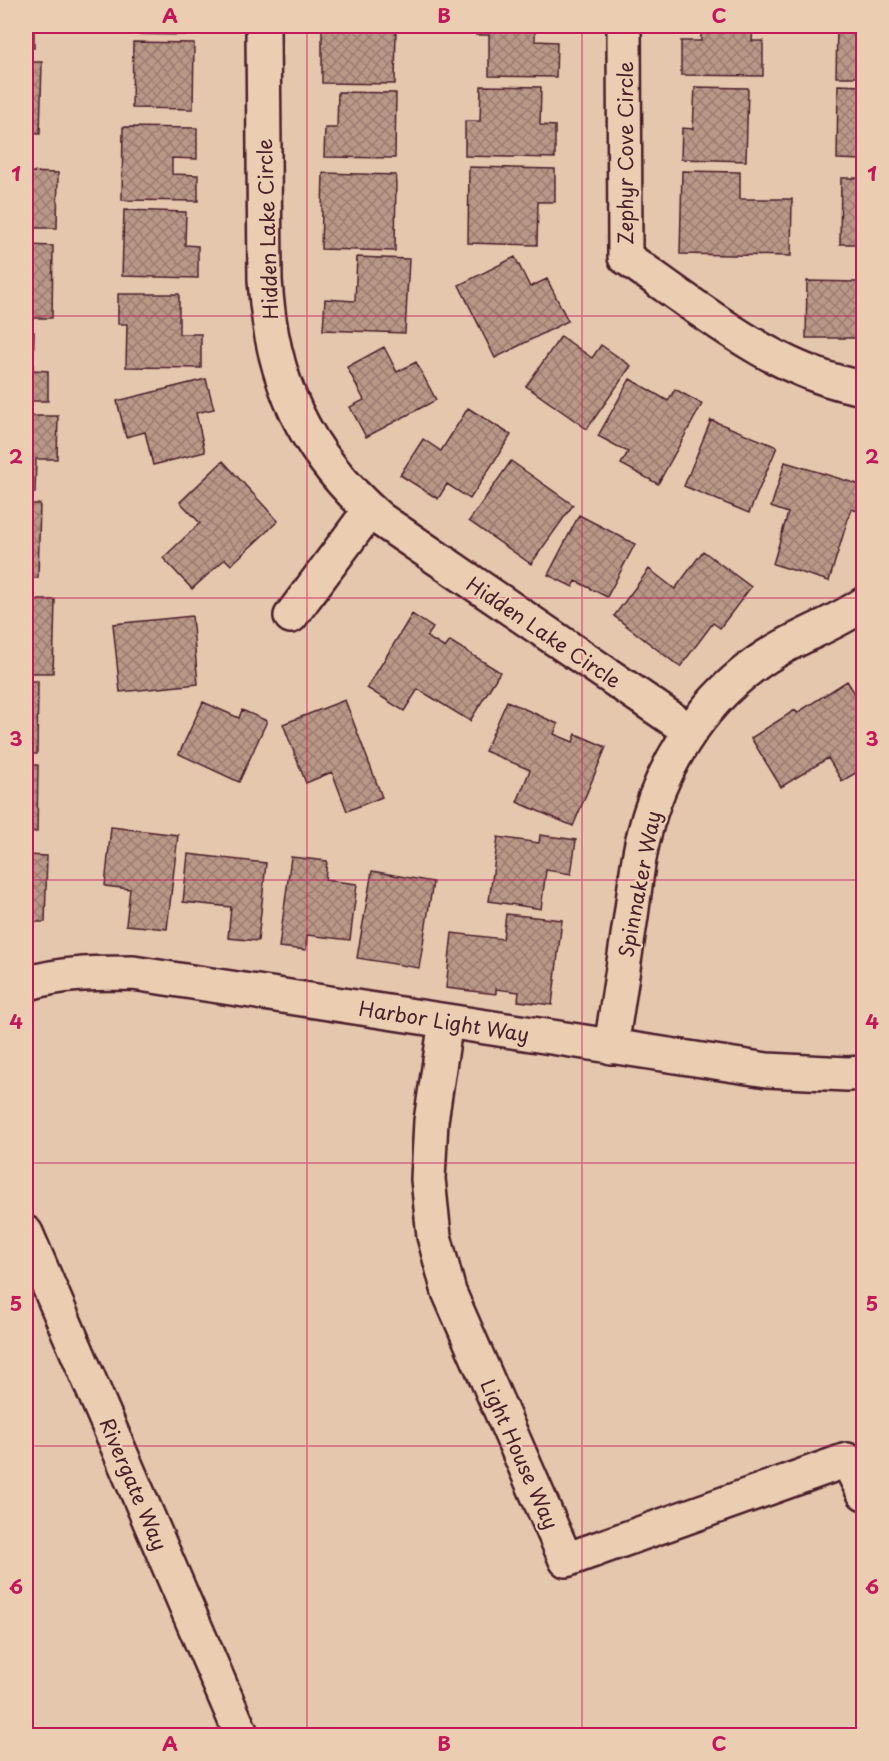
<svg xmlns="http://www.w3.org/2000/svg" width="889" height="1761" viewBox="0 0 889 1761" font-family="'Playpen Sans',sans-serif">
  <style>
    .building { fill: url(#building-cross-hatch); stroke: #4a1f2b; stroke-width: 1.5 }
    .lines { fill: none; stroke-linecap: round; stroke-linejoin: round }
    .minor-casing { stroke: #4a1f2b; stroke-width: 38 }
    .minor { stroke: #ebceb2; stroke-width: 33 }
    .grid { fill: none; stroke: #c2185b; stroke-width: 1.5; stroke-opacity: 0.55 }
    .labels { text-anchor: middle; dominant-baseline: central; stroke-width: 4.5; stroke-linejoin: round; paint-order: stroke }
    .street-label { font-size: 20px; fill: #4a1f2b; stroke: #ebceb2 }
    .neatline { fill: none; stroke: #c2185b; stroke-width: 2 }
    .grid-label { font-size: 20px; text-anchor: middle; font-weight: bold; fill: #c2185b }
  </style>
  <defs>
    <pattern id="building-cross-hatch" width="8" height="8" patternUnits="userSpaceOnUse" patternTransform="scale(1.5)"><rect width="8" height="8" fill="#ba9888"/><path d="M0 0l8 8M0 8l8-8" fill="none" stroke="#997b6f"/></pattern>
  </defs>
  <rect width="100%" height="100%" fill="#e5c7ad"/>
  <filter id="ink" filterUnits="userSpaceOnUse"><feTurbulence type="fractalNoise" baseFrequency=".0167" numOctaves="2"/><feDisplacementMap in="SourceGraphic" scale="12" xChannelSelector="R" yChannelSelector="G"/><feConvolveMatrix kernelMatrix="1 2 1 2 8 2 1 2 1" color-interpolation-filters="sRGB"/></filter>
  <g filter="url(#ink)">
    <path class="building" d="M26 26H34V48H26Z
      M123 26H195V35L123 34Z
      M322 26H396L395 84 322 83Z
      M476 26H535V41L557 42 556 77 489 76V35H476Z
      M701 26H753L752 41H763V76L681 75V41H701Z
      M837 26H864V77H836Z
      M133 42 194 43 193 109 132 108Z
      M26 62H42L40 134 26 133Z
      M838 85 864 86V160L837 159Z
      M481 86 541 87 540 125 555 126V158L465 156V121H480Z
      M695 87 748 88 746 161 681 159 682 128 693 129Z
      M338 92 396 93 395 158 324 157 325 128H337Z
      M123 127 197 128V159L172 158V174L198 175V201L122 200Z
      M469 167 555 169V202H538L537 245 468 243Z
      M682 171 740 172V199H792L791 256 680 254Z
      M26 172 58 173 57 228H26Z
      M323 173 396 175 395 251 321 249Z
      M841 178H864V244H840Z
      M124 210 186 212 185 245 198 246V278L122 276Z
      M26 245 53 246 52 318H26Z
      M859 252H864V328H859V338H806L807 281 858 282Z
      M357 257 409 259 405 333 323 330 325 299 355 301Z
      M515 257 530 287 547 279 568 321 495 358 459 285Z
      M118 294H179V334H201V368L126 367 127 324H118Z
      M26 332H34L33 370 48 371V401H26Z
      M561 336 592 358 601 345 631 366 587 429 526 386Z
      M384 347 397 372 416 362 436 400 366 437 350 407 364 400 347 367Z
      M206 379 214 409 196 413 205 452 153 465 145 432 126 437 117 401Z
      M630 379 668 401 675 389 702 404 658 484 621 464 628 452 598 436Z
      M468 408 511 435 470 499 447 484 438 499 400 475 423 439 441 451Z
      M28 416H58L57 459H36L35 493H26V420H28Z
      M711 420 777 447 749 513 684 486Z
      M223 461 278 521 231 565 225 559 192 589 163 558 200 523 180 502Z
      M511 461 573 505 531 564 469 521Z
      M785 462 864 486 858 511 851 509 829 581 773 564 788 513 771 507Z
      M26 504H40L38 578H26Z
      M579 515 635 544 607 597 576 581 573 587 548 575Z
      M703 551 751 587 720 628 713 623 680 667 614 616 649 569 675 589Z
      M26 600H55L53 673H26Z
      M412 614 433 628 427 637 445 648 450 641 500 672 470 721 418 689 404 711 367 688Z
      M192 616 198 684 120 692 113 624Z
      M26 681H38L37 754H26Z
      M847 681 864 708V768L842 781 828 758 781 787 751 738 795 710 797 713Z
      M345 700 382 797 347 811 332 772 306 783 283 724Z
      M507 701 558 724 554 734 573 742 576 734 606 747 573 826 517 802 530 770 485 751Z
      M203 702 239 718 242 710 267 721 239 782 179 754Z
      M26 765H38L37 832 26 831Z
      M111 827 178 835 167 929 126 925 130 889 105 886Z
      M864 827V851L855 847Z
      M540 835 576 840 571 874 546 870 541 909 489 901 498 837 539 843Z
      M188 854 266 863 258 941 228 938 231 907 183 902Z
      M26 855 47 856 45 922H26Z
      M291 857 327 861 325 880 357 884 350 940 307 935 306 950 279 947Z
      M372 871 433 882 419 968 357 958Z
      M506 914 562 920 552 1005 518 1001 519 992 496 989V994L446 988 452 933 503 939Z"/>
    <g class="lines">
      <g class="minor-casing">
        <path id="minor" d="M263 26 265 280C271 380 304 453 380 519L690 731
          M624 26 625 257C698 307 774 373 864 388
          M291 616 370 510
          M26 984C60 973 97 973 133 973L767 1070 847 1074 864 1073
          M446 1021 431 1121 428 1179 434 1236 449 1292 566 1560 847 1460 864 1493
          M611 1047C618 1003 624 960 631 916 635 889 637 861 644 835 660 769 698 707 753 666 787 640 828 628 864 604
          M26 1233 242 1736"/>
      </g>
      <use href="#minor" class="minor"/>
    </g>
  </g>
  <path class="grid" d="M307 26V1736M582 26V1736M26 316H864M26 598H864M26 880H864M26 1163H864M26 1446H864"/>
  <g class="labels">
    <g class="street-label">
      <text transform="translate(625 153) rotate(-90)">Zephyr Cove Circle</text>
      <text transform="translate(267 229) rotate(-92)">Hidden Lake Circle</text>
      <text transform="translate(544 632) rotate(34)">Hidden Lake Circle</text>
      <text transform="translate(639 884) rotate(-79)">Spinnaker Way</text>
      <text transform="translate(444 1021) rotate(9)">Harbor Light Way</text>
      <text transform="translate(520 1454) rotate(66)">Light House Way</text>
      <text transform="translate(134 1484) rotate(67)">Rivergate Way</text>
    </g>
  </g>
  <rect width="889" height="1761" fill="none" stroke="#ebceb2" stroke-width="66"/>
  <rect x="33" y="33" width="823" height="1695" class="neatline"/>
  <g class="grid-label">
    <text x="170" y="23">A</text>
    <text x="444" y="23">B</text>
    <text x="719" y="23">C</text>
    <text x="16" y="181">1</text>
    <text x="872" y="181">1</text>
    <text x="16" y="464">2</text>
    <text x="872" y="464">2</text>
    <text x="16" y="746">3</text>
    <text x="872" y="746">3</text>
    <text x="16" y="1029">4</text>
    <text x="872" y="1029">4</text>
    <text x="16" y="1311">5</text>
    <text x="872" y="1311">5</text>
    <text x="16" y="1594">6</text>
    <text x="872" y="1594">6</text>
    <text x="170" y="1751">A</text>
    <text x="444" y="1751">B</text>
    <text x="719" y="1751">C</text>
  </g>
</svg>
